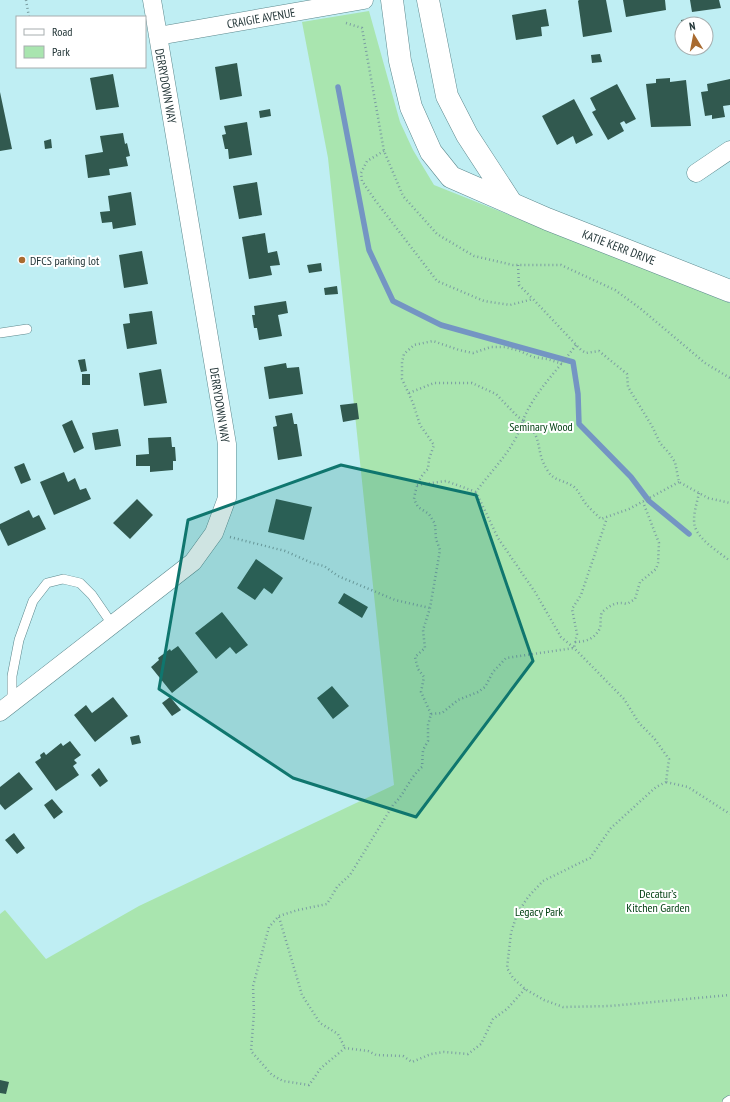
<svg xmlns="http://www.w3.org/2000/svg" width="730" height="1102" viewBox="0 0 730 1102" font-family="'PT Sans Narrow',sans-serif">
  <style>
    .green { fill: #a9e5af }
    .lines { fill: none; stroke-linecap: round; stroke-linejoin: round }
    .stream { stroke: #7495c3; stroke-width: 5.5 }
    .building { fill: #31594f }
    .service-casing { stroke: #5c888d; stroke-width: 10 }
    .minor-casing { stroke: #5c888d; stroke-width: 19 }
    .tertiary-casing { stroke: #5c888d; stroke-width: 23 }
    .path { stroke: #7b9ea2; stroke-width: 2.5; stroke-dasharray: 1 3; stroke-linecap: butt }
    .service { stroke: #fff; stroke-width: 9 }
    .minor { stroke: #fff; stroke-width: 18 }
    .tertiary { stroke: #fff; stroke-width: 22 }
    .marked { fill: #0f766e; fill-opacity: 0.2; stroke: #0f766e; stroke-width: 3; stroke-linejoin: round }
    .poi-dot { fill: #a96b30; stroke: #fff; stroke-width: 1.5 }
    .labels { text-anchor: middle; dominant-baseline: central; stroke-width: 4; stroke-linejoin: round; paint-order: stroke }
    .street-label { font-size: 12px; fill: #223537; stroke: #fff }
    .poi-label { font-size: 12px; fill: #223537; stroke: #fff; text-anchor: start }
    .park-label { font-size: 12px; fill: #044214; stroke: #fff }
  </style>
  <rect width="100%" height="100%" fill="#bfeef3"/>
  <path class="green" d="M369 11 400 122 413 150 434 185 730 303V1102H0V914L5 910 46 959 139 906 394 785 328 158 302 22Z"/>
  <g class="lines">
    <path class="stream" d="M338 87 369 250 393 301 441 325 573 362 578 394 579 424 631 477 649 501 689 534"/>
  </g>
  <path class="building" d="M579 0H606L612 32 583 37 578 1Z
    M623 0H665L666 10 626 17Z
    M690 0H719L721 8 692 12Z
    M546 9 549 26 541 27 542 36 516 40 512 15Z
    M694 18 695 24H682L681 20Z
    M600 54 602 62 592 63 591 55Z
    M237 63 242 96 220 100 215 67Z
    M113 74 119 107 96 110 90 78Z
    M670 78V82L686 80 691 126 651 127 646 84 656 83V79Z
    M730 79V105L723 106 725 117 712 119V115L705 116 701 92 708 91 707 84Z
    M617 84 636 119 626 124 624 121 620 123 624 131 608 140 592 112 596 110 590 98Z
    M0 92 12 149 0 151Z
    M574 99 593 135 576 144 573 136 557 145 542 116Z
    M270 109 271 116 260 118 259 111Z
    M247 122 252 155 229 159 228 149H225L222 135 226 134 224 126Z
    M123 133 125 144 127 143 130 156 126 157 128 166 109 169 110 175 88 178 85 155 103 152 100 136Z
    M51 139 52 148 45 149 44 141Z
    M257 182 262 215 239 219 233 186Z
    M131 192 136 225 113 229 112 222 102 223 100 212 110 211 108 196Z
    M265 233 268 253 277 251 280 265 270 266 272 275 249 279 242 237Z
    M142 251 148 284 124 288 119 255Z
    M321 263 322 271 309 273 307 265Z
    M337 286 338 294 325 295 324 288Z
    M286 301 288 313 278 315 282 336 259 340 257 328H254L252 315H255L254 306Z
    M152 311 157 344 127 349 123 324 130 323 129 314Z
    M85 359 87 371 81 372 78 360Z
    M286 363 287 368 299 367 303 394 269 399 264 367Z
    M161 369 167 403 144 406 139 373Z
    M82 374H90V385H82Z
    M357 403 359 419 343 422 340 405Z
    M292 413 294 424H297L302 456 278 460 273 427 277 426 275 416Z
    M72 420 84 448 74 453 62 425Z
    M118 429 121 446 95 450 92 433Z
    M171 437 172 447H175L176 461H173V470L150 472V466H136V455L149 454 148 438Z
    M24 463 31 480 21 484 14 467Z
    M64 472 68 482 75 478 80 490 86 488 91 499 54 515 40 482Z
    M137 499 153 515 130 539 113 523Z
    M276 499 312 507 304 540 268 532Z
    M29 510 33 518 39 515 46 529 8 546 0 529V524Z
    M256 559 283 578 272 594 264 588 255 600 237 588Z
    M344 593 368 607 362 618 338 603Z
    M222 612 248 645 236 654 230 647 216 659 195 633Z
    M178 646 198 672 172 693 151 667 159 660 158 658 170 649 171 651Z
    M332 686 349 706 333 719 317 698Z
    M113 697 128 716 95 742 74 715 86 705 92 713Z
    M170 697 181 710 172 716 162 703Z
    M139 735 141 743 132 745 130 737Z
    M70 741 81 755 74 760 77 763 73 766 79 775 56 791 35 762 41 758 40 755 44 752 46 755 61 743 63 746Z
    M99 768 108 781 100 787 91 775Z
    M19 772 33 789 5 810 0 804V787Z
    M52 799 63 812 54 819 44 805Z
    M14 833 25 848 17 854 5 840Z
    M0 1080 9 1082 6 1094 0 1093Z"/>
  <g class="lines">
    <g class="service-casing">
      <path id="service" d="M0 333 27 329
        M12 703V676L19 640 33 601 47 583 63 579 80 583 92 595 112 624
        M727 1102 730 1100"/>
    </g>
    <g class="minor-casing">
      <path id="minor" d="M158 36 364 0
        M696 173 730 150
        M0 712 193 562 214 533 227 498V444L152 0"/>
    </g>
    <g class="tertiary-casing">
      <path id="tertiary" d="M392 0 400 61 411 107 431 152 451 177 547 219 730 291
        M428 0 447 96 467 135 510 201"/>
    </g>
    <path class="path" d="M26 0 29 17
      M346 23 362 28 384 151 403 196 437 234 474 256 513 265H561L615 290 641 309 705 363 730 378
      M384 151 367 161 361 173 362 181 375 200 437 281 484 301 510 305 533 299 581 350 586 353 599 351 627 374 628 387 652 426 660 443 669 453 675 462 679 482 708 498 730 503
      M518 265 519 285 533 299
      M409 393 434 383H472L496 394 518 417 523 420C535 391 558 370 576 345
      M679 482 629 509 601 519C596 514 590 509 586 504 581 498 578 488 571 485 562 480 553 480 548 471 534 451 545 438 523 420 515 449 493 468 476 492L498 538 535 592 561 637 574 648 624 699 639 723 654 738 669 759 666 782 688 787 730 814
      M417 485 446 481 476 492
      M699 493C697 503 692 517 695 527 700 541 719 552 730 561
      M230 537 285 551 312 563 324 566 338 576 395 600 430 608
      M575 642C585 642 595 639 600 628 601 624 600 617 602 612 611 605 616 601 627 604L635 599 640 582 656 569 658 563 659 543 643 502
      M431 714 421 692 424 677 418 669 415 657 425 648 423 630 430 608 440 550 436 539 435 524 429 514 418 507 414 499C416 487 419 477 428 469L429 459 434 445 420 425 413 403 402 379V362L404 354 414 345 433 341 459 350 473 353 491 347H505L520 351 533 357 547 359 563 364
      M666 782 656 787 611 828 590 858 543 881 528 897 517 914 511 933 507 968 513 978 525 989 544 1000 563 1007 610 1006 730 995
      M279 917 302 995 320 1023 338 1034 345 1048
      M525 989 507 1009 493 1019 481 1044 468 1054 444 1052 431 1054 412 1062 403 1056 376 1055 368 1051 345 1048 321 1068 309 1085 283 1081 272 1075 251 1051 254 1013 253 986 269 927 279 916 298 910 327 904 337 887 350 875 393 805C405 794 409 778 422 767L423 750 428 741V725L431 714 442 713 458 700 478 692 485 687 493 672 506 658 574 648 577 634 572 609 581 595 607 518"/>
    <use href="#service" class="service"/>
    <use href="#minor" class="minor"/>
    <use href="#tertiary" class="tertiary"/>
  </g>
  <path class="marked" d="M341 465 476 495 533 661 416 817 293 778 159 689 188 520Z"/>
  <circle class="poi-dot" cx="22" cy="260" r="4"/>
  <g class="labels">
    <g class="street-label">
      <text transform="translate(261 18) rotate(-10)">CRAIGIE AVENUE</text>
      <text transform="translate(166 86) rotate(80)">DERRYDOWN WAY</text>
      <text transform="translate(619 247) rotate(21)">KATIE KERR DRIVE</text>
      <text transform="translate(220 405) rotate(81)">DERRYDOWN WAY</text>
    </g>
    <g class="poi-label">
      <text x="30" y="260">DFCS parking lot</text>
    </g>
    <g class="park-label">
      <text x="541" y="426">Seminary Wood</text>
      <text x="658" y="893">Decatur’s<tspan x="658" dy="14">Kitchen Garden</tspan></text>
      <text x="539" y="911">Legacy Park</text>
    </g>
  </g>
  <rect x="16" y="16" width="130" height="52" fill="#ffffff" stroke="#a7aeaf"/>
  <rect x="24" y="29" width="20" height="6" fill="#ffffff" stroke="#a7aeaf"/>
  <text x="52" y="36" font-size="12" fill="#223537">Road</text>
  <rect x="24" y="46" width="20" height="12" fill="#a9e5af" stroke="#a7aeaf"/>
  <text x="52" y="56" font-size="12" fill="#223537">Park</text>
  <g transform="translate(694 36) rotate(350)"><circle r="19" fill="#ffffff" stroke="#a7aeaf"/>
  <path d="M0-3L7 15L0 10L-7 15Z" fill="#a96b30"/>
  <text y="-6" font-size="11" font-weight="bold" text-anchor="middle" fill="#223537">N</text>
  </g>
</svg>
